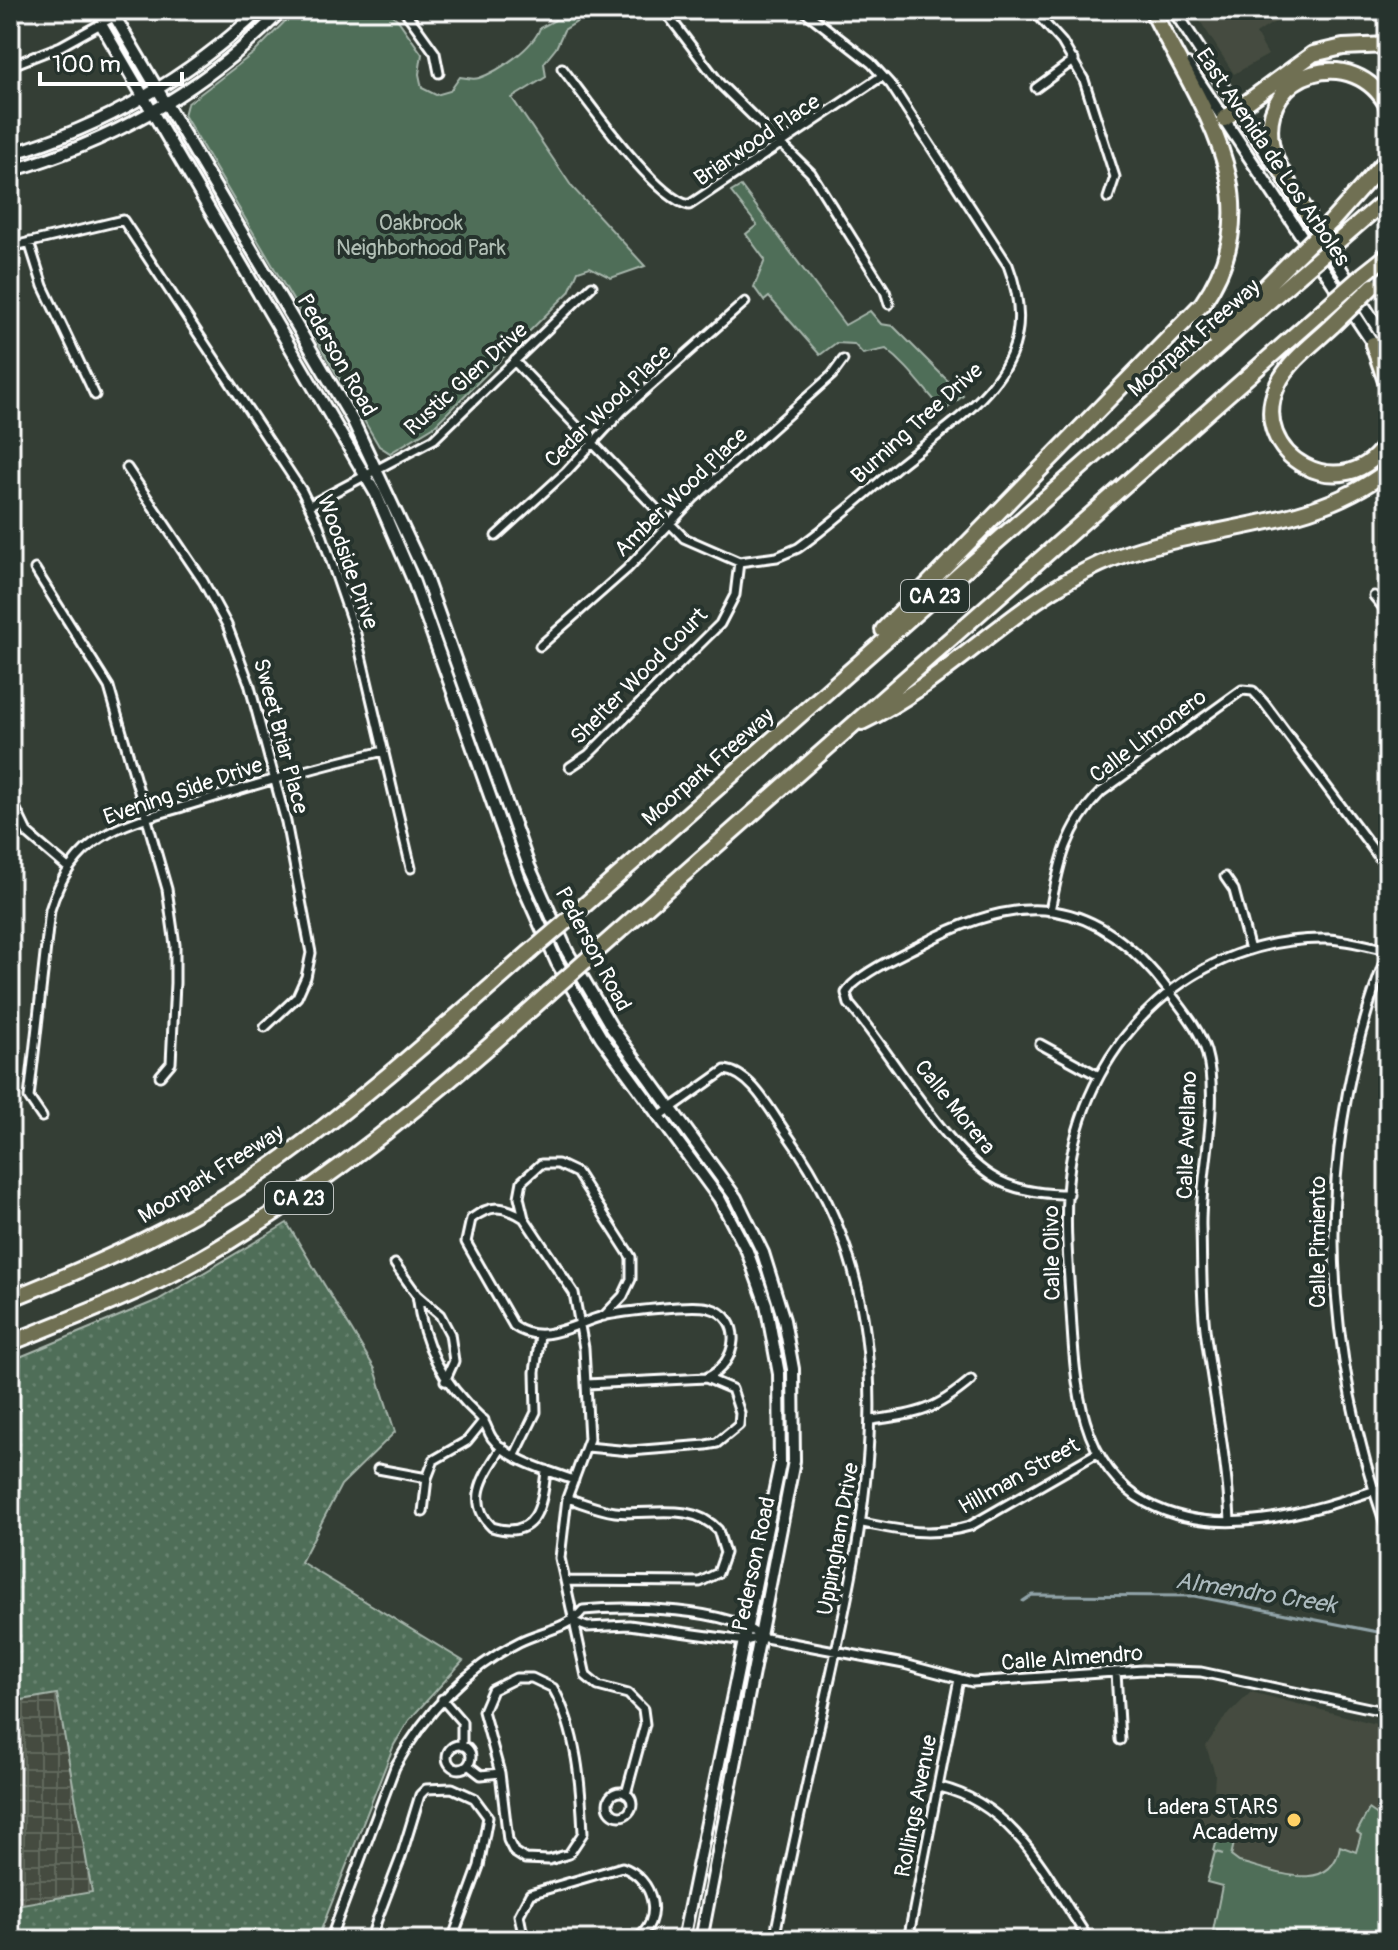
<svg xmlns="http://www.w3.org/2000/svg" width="1398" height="1950" viewBox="0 0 1398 1950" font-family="Pangolin,sans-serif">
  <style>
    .built { fill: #444c3f }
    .industrial { fill: url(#industrial-grid) }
    .grass { fill: url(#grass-dots); stroke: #a7b6ac; stroke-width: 2 }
    .green { fill: #4f6e58; stroke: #a7b6ac; stroke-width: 2 }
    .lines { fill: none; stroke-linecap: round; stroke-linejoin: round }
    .stream { stroke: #91a3a8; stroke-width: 3 }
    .street-casing { stroke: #fff; stroke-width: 13 }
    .secondary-casing { stroke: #fff; stroke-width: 16 }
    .highway-casing { stroke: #fff; stroke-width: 20 }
    .street { stroke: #26332d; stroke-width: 7 }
    .secondary { stroke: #26332d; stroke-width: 10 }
    .highway { stroke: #706f52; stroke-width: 14 }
    .highway-bridge-casing { stroke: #fff; stroke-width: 20; stroke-linecap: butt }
    .highway-bridge { stroke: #706f52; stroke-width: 14 }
    .poi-dot { fill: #ffd166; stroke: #26332d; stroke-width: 3 }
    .labels { text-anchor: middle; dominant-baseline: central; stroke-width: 8; stroke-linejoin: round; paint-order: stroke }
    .shield { fill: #26332d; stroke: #bec2c0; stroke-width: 2 }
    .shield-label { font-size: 20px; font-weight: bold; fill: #fff }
    .street-label { font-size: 22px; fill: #fff; stroke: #26332d }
    .park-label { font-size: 22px; fill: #b0beb4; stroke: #26332d }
    .poi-label { font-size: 22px; fill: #fff; stroke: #26332d; text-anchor: end }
    .water-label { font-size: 24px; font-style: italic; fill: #acbabe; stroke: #26332d }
  </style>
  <defs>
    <pattern id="industrial-grid" width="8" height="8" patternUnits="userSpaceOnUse" patternTransform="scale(2)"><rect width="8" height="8" fill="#444c3f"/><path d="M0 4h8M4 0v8" fill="none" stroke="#60675c"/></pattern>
    <pattern id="grass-dots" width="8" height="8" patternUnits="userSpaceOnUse" patternTransform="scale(2)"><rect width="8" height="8" fill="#4f6e58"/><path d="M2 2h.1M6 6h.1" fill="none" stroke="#698471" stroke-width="1.8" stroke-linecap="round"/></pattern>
  </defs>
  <rect width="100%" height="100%" fill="#343e35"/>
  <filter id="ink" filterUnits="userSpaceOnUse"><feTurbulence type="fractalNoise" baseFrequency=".0125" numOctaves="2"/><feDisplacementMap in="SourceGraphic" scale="16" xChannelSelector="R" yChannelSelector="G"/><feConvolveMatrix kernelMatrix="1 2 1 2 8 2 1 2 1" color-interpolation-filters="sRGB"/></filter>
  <g filter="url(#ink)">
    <path class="built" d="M1193 10H1308L1271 24 1256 34 1268 55 1234 74Z
      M1251 1692 1388 1727V1940H1262L1213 1931 1222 1886 1207 1882 1216 1837 1196 1831 1203 1804 1223 1809 1227 1794 1214 1790 1215 1774 1206 1746 1223 1720Z"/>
    <path class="industrial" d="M57 1694 92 1893 10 1906V1702Z"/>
    <path class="grass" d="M287 1223 375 1369 395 1432 341 1485 301 1562 463 1661 409 1720 394 1745 317 1940H10V1906L92 1892 57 1694 10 1702V1361L158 1300Z"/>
    <path class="green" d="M296 10H386L398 20 422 54 419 74 422 88 436 95 450 91 460 77C466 78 473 80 479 78 499 71 533 48 540 28L555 20 559 10H596L564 30 556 48 544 63 546 77 512 98 572 187 645 266 611 278 590 267 578 271 569 292 433 427 390 453 379 446 184 115 187 104 255 52Z
      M741 186 845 325 870 311 881 324 893 326 963 396 944 411C924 390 910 367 886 349L863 354 854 344 836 343 820 355 769 297 764 301 754 287 765 260 746 234 757 225 731 192Z
      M1369 1809 1385 1820 1388 1817V1940H1262L1213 1931 1222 1886 1207 1882 1215 1852 1223 1854 1214 1851 1221 1826 1237 1830 1231 1856 1239 1862C1272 1870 1331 1897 1340 1846L1356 1852 1361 1835 1357 1832Z"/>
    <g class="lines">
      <path class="stream" d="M1023 1601 1032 1595 1194 1596 1388 1634"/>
      <g class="street-casing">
        <path id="street" d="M404 10 435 53 439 73
          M664 10 720 84 811 173 885 291 889 304
          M1033 10 1062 42 1084 80 1115 177 1108 198
          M10 66 61 46 126 10
          M562 68C585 97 655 199 689 205L882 76
          M1036 88 1074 60
          M29 242 43 286 95 395
          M10 247 123 220 302 491 319 526 356 634 411 868
          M514 361 684 538 739 562 777 557 798 548C833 523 865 494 898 466 936 435 991 402 1011 355 1024 325 1019 294 1008 265L891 85 871 63 803 10
          M127 468 203 581 227 625 249 683 286 822 311 953 306 977 297 997 265 1027
          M310 505 434 439 592 286
          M496 536 566 472 622 411 745 302
          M35 569 109 687 167 889 175 945V983L171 1063 160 1076
          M1374 596 1388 613
          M540 646 627 569 693 499 832 375 843 360
          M570 767 588 755 720 624 735 595 739 562
          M10 797 28 834 68 868
          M1225 877 1234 890 1250 950
          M1050 911C1059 864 1066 827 1101 792L1242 690 1253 691 1264 703 1388 869
          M1388 950C1369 946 1348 940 1328 939 1196 936 1089 1037 1070 1165 1063 1211 1068 1263 1071 1310 1075 1380 1078 1465 1147 1503 1222 1543 1314 1510 1388 1486
          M1388 951C1313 1146 1319 1337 1388 1533
          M1040 1044 1099 1076
          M660 1116 725 1070C753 1073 773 1116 789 1137 912 1309 869 1503 827 1692 809 1774 790 1857 774 1940
          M42 1117 29 1098 50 910C59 880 74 854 102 837 127 821 160 814 189 805 253 785 318 766 384 751
          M1069 1194C1042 1194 1014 1191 991 1176 940 1143 891 1052 849 1004L846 993 852 985C871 968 897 957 920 945 1020 890 1096 895 1168 990 1182 1009 1199 1028 1206 1051 1221 1103 1200 1172 1201 1226 1202 1260 1201 1295 1205 1329 1213 1393 1227 1456 1230 1521
          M524 1218C503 1205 491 1204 471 1219L466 1242 514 1326C542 1346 574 1324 603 1316 621 1312 693 1303 709 1308 744 1317 739 1363 706 1378
          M395 1264 417 1295 440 1315 450 1334 454 1361 445 1381
          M417 1295C423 1346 442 1382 480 1417 487 1423 487 1431 492 1438 509 1461 549 1471 574 1480
          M604 1316 623 1296 631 1279V1257L577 1173 558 1164H541L522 1181 519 1197 524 1218 574 1293 584 1348 589 1439 567 1498 560 1558 586 1676 598 1686 628 1694 643 1709 645 1724 626 1794
          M587 1384 706 1378 732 1389 740 1413 739 1425 717 1443 706 1445 630 1451 587 1447
          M872 1420C920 1413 933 1412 971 1380
          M502 1447C486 1473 464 1500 492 1527 537 1541 543 1504 546 1470
          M515 1455 536 1412 535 1372 540 1335
          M378 1469 427 1478
          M423 1512 427 1478 434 1460 467 1441 484 1420
          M863 1523C901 1531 932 1537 970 1526L1097 1453
          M565 1581 700 1582 718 1573 725 1553 718 1530C691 1501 649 1516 615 1512 599 1510 583 1503 567 1498
          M574 1622 587 1627 629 1625 745 1641 760 1637 904 1664 972 1682 1143 1670 1201 1672 1388 1712
          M1116 1672 1120 1740
          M516 1678H532L553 1688C577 1730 581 1786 583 1833L569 1854 549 1860 525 1859 514 1852 508 1840 500 1773 483 1711 492 1690Z
          M442 1699 462 1722V1746
          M447 1757a12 12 0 1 1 24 0a12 12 0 1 1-24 0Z
          M468 1765 481 1775 500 1773
          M940 1787C1016 1805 1048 1879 1089 1940
          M608 1804a12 12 0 1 1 24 0a12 12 0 1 1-24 0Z
          M909 1937 923 1940
          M330 1940 395 1767C425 1713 464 1670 519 1642 540 1631 568 1629 583 1610 625 1606 731 1607 760 1637
          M376 1940 373 1932 377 1920 401 1857 420 1795 426 1789 452 1788 474 1798 488 1817 479 1866 452 1940
          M524 1940 519 1915 530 1894 622 1867C654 1878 665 1921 635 1940
          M908 1940 959 1679"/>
      </g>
      <g class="secondary-casing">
        <path id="secondary" d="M1174 10 1273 164
          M115 17 353 421 423 570 529 866 567 951 612 1028 736 1198 763 1253 784 1320 793 1369 794 1461 701 1940
          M102 26 376 494 413 580 520 880 557 963 601 1037 719 1198 747 1251 766 1304 779 1374 780 1464 683 1940
          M1188 65 1376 348
          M10 154C105 126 188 78 260 10
          M10 171C114 141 207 88 282 10
          M1304 210 1388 344"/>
      </g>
      <g class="highway-casing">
        <path id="highway" d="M1224 119 1313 54 1343 47 1388 45
          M1307 214C1296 193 1275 167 1271 142 1260 70 1355 43 1388 107
          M1331 222 1388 158
          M1342 238 1388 198
          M1364 274 1388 255
          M1333 325C1314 343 1289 361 1278 384 1244 456 1347 512 1388 440
          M1215 337 1291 261
          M1373 344 1388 387
          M883 630 1202 304C1274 201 1202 110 1154 14
          M862 722C948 681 1013 603 1100 564 1193 522 1305 535 1388 470
          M570 918 1299 275
          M591 956 1323 310
          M10 1299C100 1263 190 1223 270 1167 362 1102 445 1026 529 953
          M10 1343C72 1318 135 1295 193 1263 324 1188 438 1093 549 993"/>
      </g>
      <use href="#street" class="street"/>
      <use href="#secondary" class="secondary"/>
      <use href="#highway" class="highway"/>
      <g class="highway-bridge-casing">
        <path id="highway-bridge" d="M1291 261 1331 222
          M1299 275 1342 238
          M1323 310 1364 274
          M1333 325 1373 286
          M529 953 570 918
          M549 993 591 956"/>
      </g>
      <use href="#highway-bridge" class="highway-bridge"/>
    </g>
  </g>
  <circle class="poi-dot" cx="1294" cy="1820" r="8"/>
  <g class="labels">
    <g class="shield">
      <rect x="901" y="580" width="68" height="32" rx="6"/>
      <rect x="265" y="1182" width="68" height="32" rx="6"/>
    </g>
    <g class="shield-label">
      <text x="935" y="596">CA 23</text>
      <text x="299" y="1198">CA 23</text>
    </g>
    <g class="street-label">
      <text transform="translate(757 140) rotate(-34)">Briarwood Place</text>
      <text transform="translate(1273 157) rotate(56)">East Avenida de Los Arboles</text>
      <text transform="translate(1194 338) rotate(-41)">Moorpark Freeway</text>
      <text transform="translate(337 355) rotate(60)">Pederson Road</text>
      <text transform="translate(466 379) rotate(-42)">Rustic Glen Drive</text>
      <text transform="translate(608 406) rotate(-44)">Cedar Wood Place</text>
      <text transform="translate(917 423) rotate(-42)">Burning Tree Drive</text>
      <text transform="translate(681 492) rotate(-44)">Amber Wood Place</text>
      <text transform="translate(348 562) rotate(70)">Woodside Drive</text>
      <text transform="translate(639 676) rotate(-45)">Shelter Wood Court</text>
      <text transform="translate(281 736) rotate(75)">Sweet Briar Place</text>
      <text transform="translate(1148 736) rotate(-37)">Calle Limonero</text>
      <text transform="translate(708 767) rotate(-41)">Moorpark Freeway</text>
      <text transform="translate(183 791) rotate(-19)">Evening Side Drive</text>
      <text transform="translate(593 949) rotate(62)">Pederson Road</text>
      <text transform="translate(955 1107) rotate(51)">Calle Morera</text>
      <text transform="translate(1187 1135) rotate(-88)">Calle Avellano</text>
      <text transform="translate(211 1174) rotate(-32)">Moorpark Freeway</text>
      <text transform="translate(1318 1242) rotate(-90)">Calle Pimiento</text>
      <text transform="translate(1052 1253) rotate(-91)">Calle Olivo</text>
      <text transform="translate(1019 1476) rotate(-29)">Hillman Street</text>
      <text transform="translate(838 1539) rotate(-80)">Uppingham Drive</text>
      <text transform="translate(754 1564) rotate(-78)">Pederson Road</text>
      <text transform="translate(1072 1658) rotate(-4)">Calle Almendro</text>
      <text transform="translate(916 1806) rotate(-79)">Rollings Avenue</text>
    </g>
    <g class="park-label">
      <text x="421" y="223">Oakbrook<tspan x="421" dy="25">Neighborhood Park</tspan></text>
    </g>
    <g class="poi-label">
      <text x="1278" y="1807">Ladera STARS<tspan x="1278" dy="25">Academy</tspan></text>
    </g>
    <g class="water-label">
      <text transform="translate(1256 1593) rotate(9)">Almendro Creek</text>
    </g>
  </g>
  <rect width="1398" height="1950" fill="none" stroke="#26332d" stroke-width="40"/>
  <rect x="20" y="20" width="1358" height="1910" fill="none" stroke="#fff" stroke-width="3" filter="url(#ink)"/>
  <path d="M40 72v12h142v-12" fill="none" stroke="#ffffff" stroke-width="4"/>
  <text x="52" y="72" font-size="24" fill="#ffffff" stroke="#26332d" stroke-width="6" paint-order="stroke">100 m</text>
</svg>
